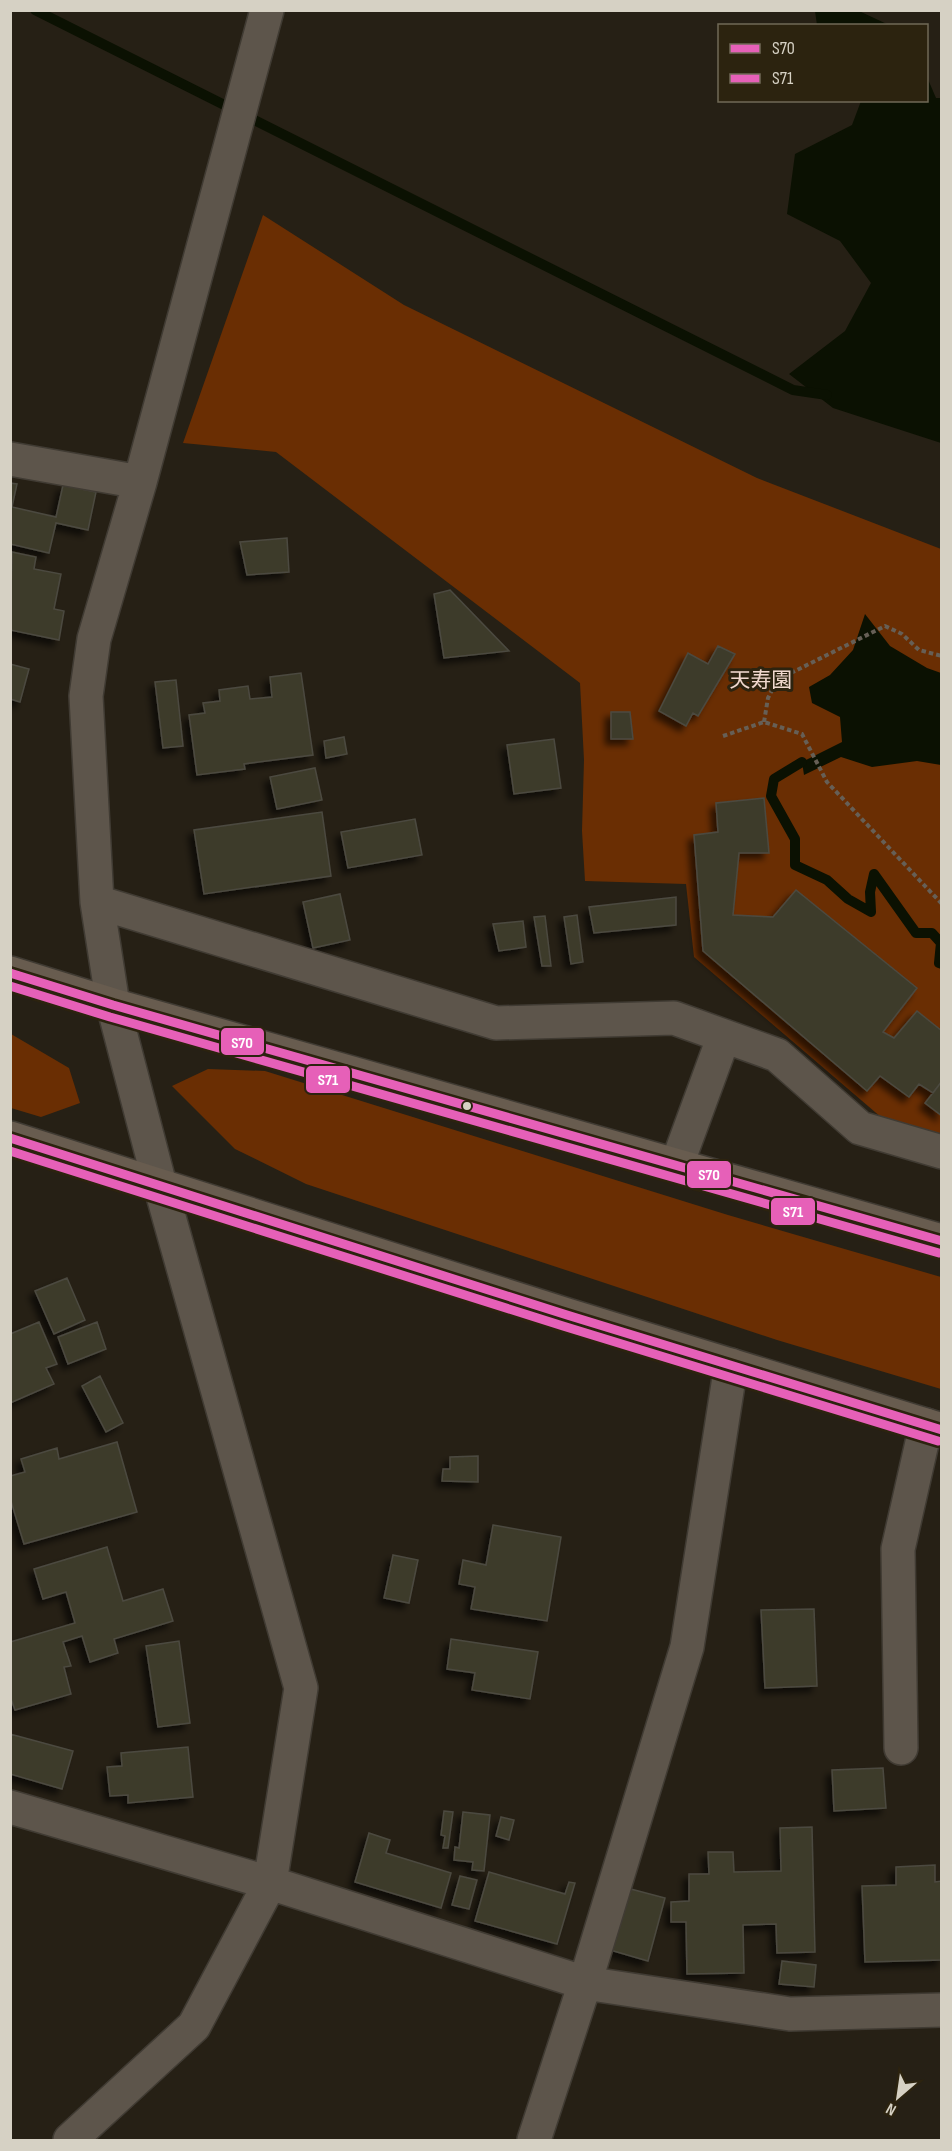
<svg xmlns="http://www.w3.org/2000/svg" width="952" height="2151" viewBox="0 0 952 2151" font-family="'Sofia Sans Condensed','Noto Sans JP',sans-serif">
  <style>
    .green { fill: #6a2e03 }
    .water { fill: #0b1102 }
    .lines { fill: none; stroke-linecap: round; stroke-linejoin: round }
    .stream { stroke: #0b1102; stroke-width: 10 }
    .building { fill: #3e3b2b; stroke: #4c4a40; stroke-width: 1.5; filter: url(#shadow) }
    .minor-casing { stroke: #403b33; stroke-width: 36 }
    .major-casing { stroke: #403b33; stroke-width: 36 }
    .path { stroke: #665f56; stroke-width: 4; stroke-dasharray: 4.5 3; stroke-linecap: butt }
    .minor { stroke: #5d554b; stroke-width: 33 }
    .major { stroke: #685c4f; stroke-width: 33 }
    .bus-1-casing { stroke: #2c230f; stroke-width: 14 }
    .bus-2-casing { stroke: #2c230f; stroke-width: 14 }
    .bus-1 { stroke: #e660b8; stroke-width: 9 }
    .bus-2 { stroke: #e660b8; stroke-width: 9 }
    .bus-dot { fill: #d6d1c4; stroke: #2c230f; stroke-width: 2 }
    .labels { text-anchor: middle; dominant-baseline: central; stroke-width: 6; stroke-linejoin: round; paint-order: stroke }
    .park-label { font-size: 21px; fill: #f0d8cd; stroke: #2c230f }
    .line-badge { stroke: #2c230f; stroke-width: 2 }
    .badge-label { font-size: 16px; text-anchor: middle; font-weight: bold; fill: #fff }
  </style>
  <defs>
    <filter id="shadow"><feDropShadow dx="-5.5" dy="5.5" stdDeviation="3" flood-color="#0009"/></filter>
  </defs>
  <rect width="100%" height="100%" fill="#262015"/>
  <path class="green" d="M263 215 404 305 757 478 941 549V1138L889 1124 694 957 686 884 585 881 582 831 584 760 580 683 276 452 183 443Z
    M11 1034 69 1068 80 1103 41 1117 11 1108Z
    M208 1069 265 1071 728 1215 941 1277V1389L777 1340 306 1184 235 1149 172 1086Z"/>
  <path class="water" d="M815 11H859L889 25H817Z
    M927 77 936 98H942L941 443 833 408 789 374 845 331 871 283 840 241 787 214 795 154 852 125 861 101 926 100Z
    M865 614 890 646 927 668 941 673V765L917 761 872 767 841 757 804 775 802 762 842 742 840 717 812 703 809 687 830 675 853 650Z"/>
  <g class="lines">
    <path class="stream" d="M35 10 793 390 827 395
      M802 762 774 779 771 796 795 839V865L827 880 848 899 871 912 870 892 874 874 916 933H932L941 943 939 963 942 964"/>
  </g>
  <path class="building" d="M10 483 17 484 12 507 56 517 63 485 96 492 88 530 56 523 49 553 10 544Z
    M287 538 289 572 247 575 240 542Z
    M12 552 36 557 34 569 61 574 54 609 64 611 59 640 10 630Z
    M450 590 509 651 444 658 434 594Z
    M718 646 735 654 698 716 693 713 686 726 659 711 688 653 708 664Z
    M10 664 29 669 20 702 10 699Z
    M301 673 313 755 244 764 245 769 197 775 189 715 205 713 203 703 220 701 219 690 248 686 250 699 272 697 270 677Z
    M176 680 183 746 163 748 155 682Z
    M611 712H630L633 739H611Z
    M344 737 347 754 326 758 324 741Z
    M554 739 561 788 514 794 507 745Z
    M315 768 322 800 277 809 270 777Z
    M764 798 769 853H739L733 915 773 917 796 890 917 988 883 1032 894 1038 917 1011 942 1031V1081L933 1093 919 1084 909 1097 880 1076 867 1091 703 951 694 835 718 832 716 803Z
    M322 812 331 876 204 894 194 830Z
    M415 819 422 855 348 868 341 832Z
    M340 894 350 940 313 948 303 902Z
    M676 897V925L594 933 589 907Z
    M577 915 583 962 571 964 564 917Z
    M545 916 551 966H542L534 917Z
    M523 921 526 947 499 951 493 924Z
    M942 1081V1116L925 1103Z
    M67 1278 85 1320 54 1334 35 1291Z
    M39 1322 57 1364 46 1368 54 1384 10 1403V1334Z
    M97 1322 106 1349 68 1364 58 1337Z
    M100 1376 123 1423 106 1432 82 1386Z
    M117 1442 137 1512 24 1544 10 1498V1476L25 1472 21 1459 57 1448 59 1459Z
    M478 1456V1482L442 1481 443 1469H450V1457Z
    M493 1525 561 1537 547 1621 471 1609 475 1587 459 1584 463 1560 486 1565Z
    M107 1547 123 1601 163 1589 173 1621 114 1639 118 1653 90 1662 82 1636 63 1642 71 1666 64 1667 71 1694 15 1710 10 1696V1642L75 1623 66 1592 43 1599 34 1569Z
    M393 1555 418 1560 409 1603 384 1598Z
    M814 1609 817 1686 765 1688 761 1610Z
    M451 1639 538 1652 530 1699 472 1690 475 1673 447 1669Z
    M179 1641 190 1723 158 1727 146 1646Z
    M10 1734 73 1751 62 1789 10 1774Z
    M188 1747 193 1797 128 1803V1795L110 1796 107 1767 122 1766 121 1753Z
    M883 1768 886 1808 834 1811 832 1770Z
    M444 1811 453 1812 448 1848H443L445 1836 441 1835Z
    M463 1812 490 1815 484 1871 472 1870 473 1862 454 1860 455 1847 459 1848Z
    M501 1817 514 1820 509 1840 496 1836Z
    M812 1827 815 1952 777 1953 776 1924 743 1925 744 1973 687 1974 686 1922H671V1902L689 1901V1874H709L708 1852H733L734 1872 781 1871 780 1828Z
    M369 1833 390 1840 386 1853 451 1873 441 1908 355 1882Z
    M935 1865V1882L942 1881V1960L865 1962 862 1886 896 1885V1867Z
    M489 1872 565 1894 569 1882 575 1883 557 1944 475 1921Z
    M460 1876 477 1880 469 1909 452 1905Z
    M627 1888 665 1898 648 1961 610 1950Z
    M782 1961 816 1965 814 1987 779 1984Z"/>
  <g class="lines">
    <g class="minor-casing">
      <path id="minor" d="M10 459 140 482
        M97 902 496 1023 674 1018 777 1055 860 1128 942 1152
        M677 1164 724 1036
        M901 1748 898 1549 926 1425
        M10 1807 270 1883 585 1983 790 2014 942 2010
        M70 2140 194 2026 270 1883 301 1688 160 1185 113 1005 97 902 86 696 94 639 140 482 267 10
        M534 2140 585 1983 687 1647 731 1365"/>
    </g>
    <g class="major-casing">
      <path id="major" d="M10 973 113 1005 942 1241
        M10 1138 567 1315 942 1430"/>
    </g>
    <path class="path" d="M764 722 768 698 777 680 885 626 902 634 919 650 942 656
      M723 736 764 722 802 734 827 782 942 904"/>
    <use href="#minor" class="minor"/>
    <use href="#major" class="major"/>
    <g class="bus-1-casing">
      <path id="bus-1" d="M10 973 113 1005 942 1241
        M10 1138 567 1315 942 1430"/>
    </g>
    <g class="bus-2-casing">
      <path id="bus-2" d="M10 986 110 1017 939 1253
        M10 1151 563 1326 938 1441"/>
    </g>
    <use href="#bus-1" class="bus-1"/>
    <use href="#bus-2" class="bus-2"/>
  </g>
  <circle class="bus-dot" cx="467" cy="1106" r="5"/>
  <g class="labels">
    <g class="park-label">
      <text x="761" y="680">天寿園</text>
    </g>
  </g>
  <g class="line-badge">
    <rect x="220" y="1027" width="45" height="29" rx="6" fill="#e660b8"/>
    <rect x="305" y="1065" width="46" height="29" rx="6" fill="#e660b8"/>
    <rect x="686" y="1160" width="46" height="29" rx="6" fill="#e660b8"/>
    <rect x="770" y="1197" width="46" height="29" rx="6" fill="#e660b8"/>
  </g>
  <g class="badge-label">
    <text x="242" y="1048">S70</text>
    <text x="328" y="1085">S71</text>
    <text x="709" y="1180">S70</text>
    <text x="793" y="1217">S71</text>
  </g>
  <rect width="952" height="2151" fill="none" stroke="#d6d1c4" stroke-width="24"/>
  <rect x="718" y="24" width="210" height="78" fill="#2c230f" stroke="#706957" stroke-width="1.5"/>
  <rect x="730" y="44" width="30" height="9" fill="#e660b8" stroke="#706957" stroke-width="1.5"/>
  <text x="772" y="54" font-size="18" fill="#d6d1c4">S70</text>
  <rect x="730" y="74" width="30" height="9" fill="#e660b8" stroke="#706957" stroke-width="1.5"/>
  <text x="772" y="84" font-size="18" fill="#d6d1c4">S71</text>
  <g transform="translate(898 2097) rotate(209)" stroke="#2c230f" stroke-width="4.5" paint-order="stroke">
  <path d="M0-4.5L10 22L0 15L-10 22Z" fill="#d6d1c4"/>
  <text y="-9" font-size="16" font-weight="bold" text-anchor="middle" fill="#d6d1c4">N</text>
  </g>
</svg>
